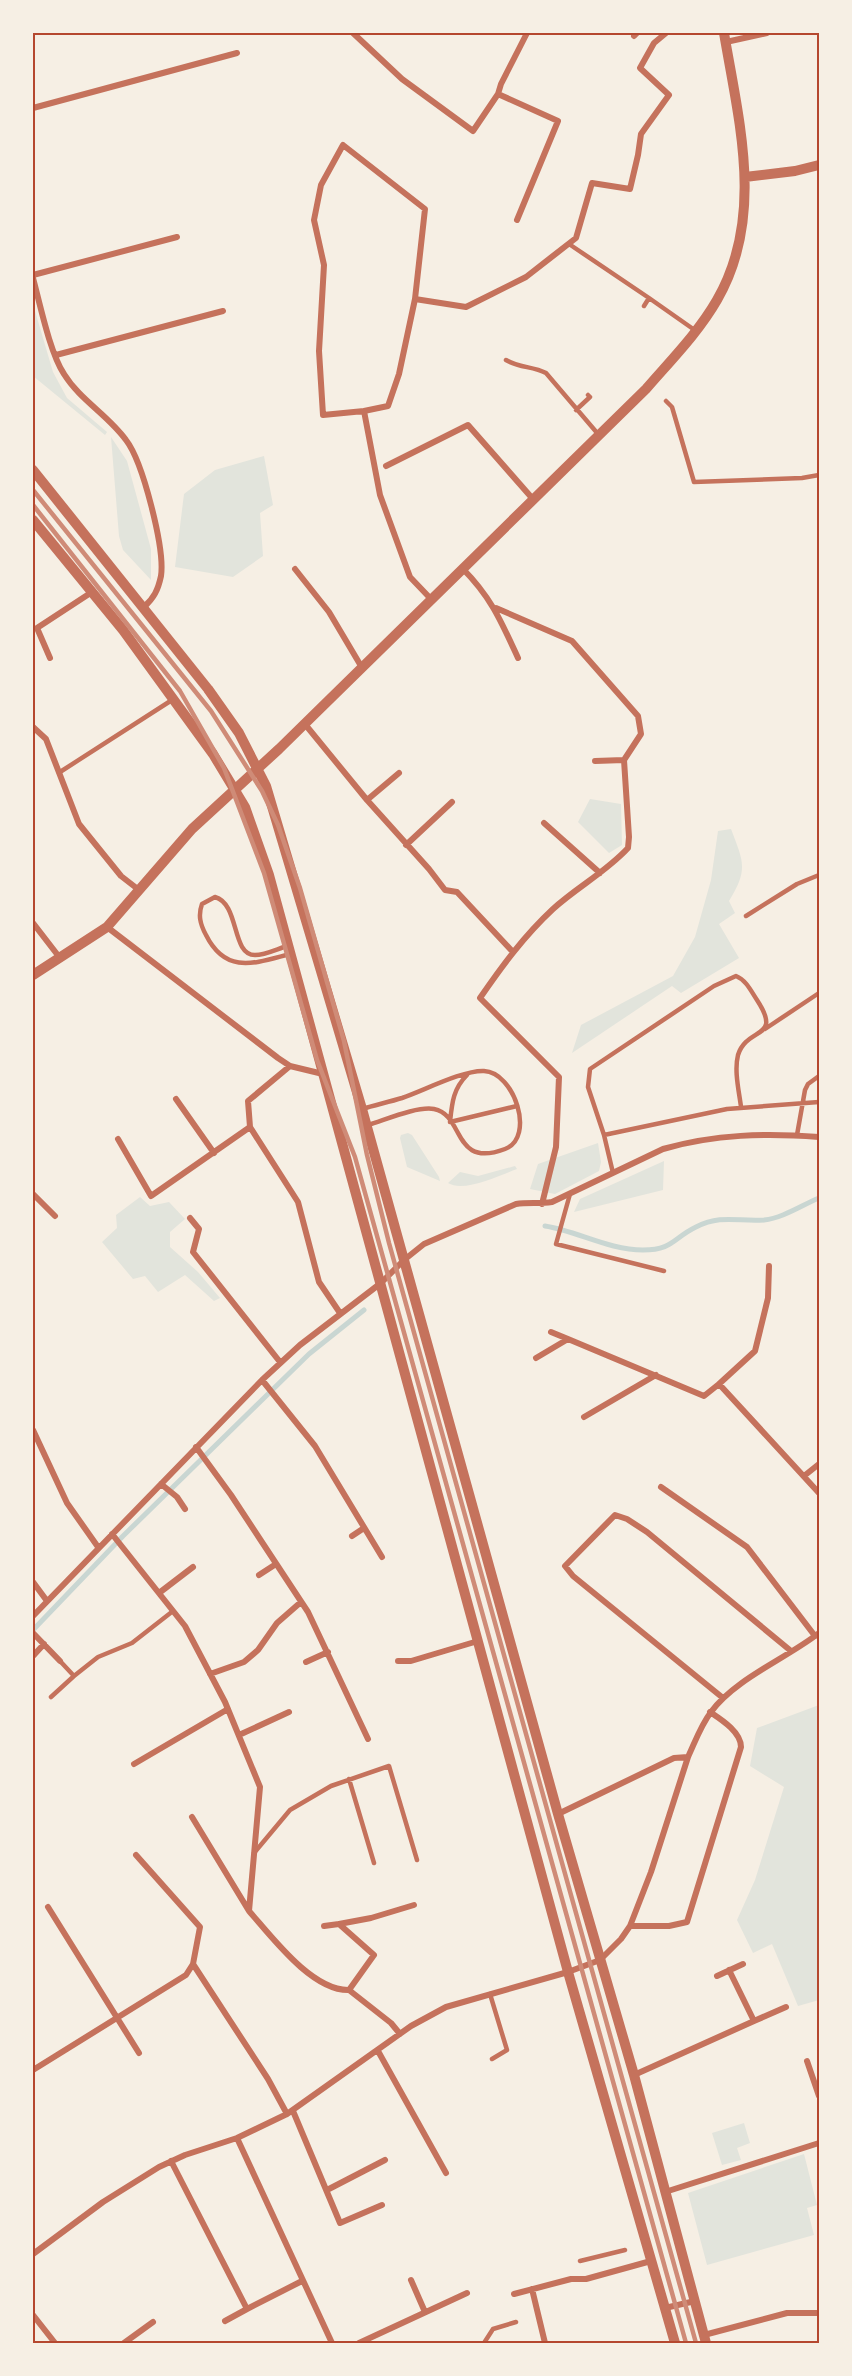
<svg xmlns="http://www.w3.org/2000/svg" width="852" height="2376" viewBox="0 0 852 2376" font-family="Signika,sans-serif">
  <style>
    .green { fill: #e2e4dc }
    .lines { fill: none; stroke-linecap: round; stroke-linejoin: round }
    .stream { stroke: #c9d6d2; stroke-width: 5 }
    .service { stroke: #c5725c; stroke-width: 4.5 }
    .minor { stroke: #c5725c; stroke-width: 6 }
    .tertiary { stroke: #c5725c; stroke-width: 10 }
    .rail { stroke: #cf8b77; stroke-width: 4.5 }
    .neatline { fill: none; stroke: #b5482f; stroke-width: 2 }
  </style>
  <rect width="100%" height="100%" fill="#f6efe4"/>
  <path class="green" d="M33 304 53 372 67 398 107 432 105 435 33 376Z
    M111 437 127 461 151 549V580L123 550 119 536Z
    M264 456 273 505 260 513 263 556 233 577 175 567 184 494 215 470Z
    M590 799 621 804 622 845 609 853 578 822Z
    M731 829C743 861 749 869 729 901L735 913 719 924 739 958 681 993 672 986 572 1053 581 1025 673 976 695 937 711 880 718 831Z
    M408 1133 412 1135 439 1177 440 1181 407 1167 400 1138 401 1135Z
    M598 1143 601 1162 599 1171 555 1194 530 1189 538 1164Z
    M664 1161 663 1190 574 1212 580 1199Z
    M515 1166 517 1169C500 1175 464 1193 448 1183L460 1172 478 1176Z
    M140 1197 150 1206 169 1202 185 1219 170 1232V1247L198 1272 220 1298 214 1301 185 1275 158 1292 145 1276 133 1279 102 1242 117 1228 116 1215Z
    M819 1705V2000L798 2006 772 1944 753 1953 737 1920 755 1880 784 1787 750 1766 757 1728Z
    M744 2123 750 2143 737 2148 741 2160 722 2165 712 2133Z
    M804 2154 817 2205 807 2208 814 2235 707 2265 688 2193Z"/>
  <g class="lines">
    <path class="stream" d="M545 1226C577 1231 609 1250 643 1250 673 1250 673 1238 696 1227 722 1214 738 1222 764 1220 783 1218 802 1205 819 1198
      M33 1630 123 1536 309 1354 364 1310"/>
    <path class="service" d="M569 244 649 298 644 306
      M649 298 696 331
      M506 360C519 368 533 366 546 373L598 434
      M666 401 672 407 694 482 802 478 819 475
      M576 410 590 397 588 395
      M60 772 172 700
      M746 916 797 884 819 875
      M287 946C277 949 265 955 255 955 231 955 240 904 215 897L202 904C198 915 200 924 206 935 226 975 255 963 290 954
      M765 1029 819 993
      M467 1075C453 1089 452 1103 450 1122L517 1106
      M362 1109C375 1105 389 1102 402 1098 423 1091 463 1070 484 1071 514 1072 536 1137 505 1149 452 1169 465 1115 434 1109 417 1106 385 1120 368 1125
      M604 1135 727 1109 819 1102
      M797 1135 805 1090 808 1084 819 1076
      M613 1173 604 1135 588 1087 590 1069 714 986 736 976C746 980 751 991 757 1000 783 1040 747 1026 738 1055 734 1071 739 1091 741 1107
      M570 1194 556 1244 664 1271
      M60 1661 74 1676 98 1657 132 1643 173 1611
      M51 1697 74 1676
      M349 1779 374 1863
      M254 1853 290 1810 331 1786 389 1766 417 1860
      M490 1994 507 2050 492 2059
      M580 2261 625 2250
      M484 2343 493 2329 516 2322"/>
    <path class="minor" d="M353 33 402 79 473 131 498 94
      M634 36 637 33
      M726 42 767 33
      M33 108 237 53
      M517 220 558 121 498 94 501 84 527 33
      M33 275 177 237
      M33 278C40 304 50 353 64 374 80 400 108 415 126 440 143 462 165 549 161 576 158 590 154 598 144 607
      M56 355 223 311
      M364 411 388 406 399 374 415 299
      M386 466 468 425 532 498
      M462 568C491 597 501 621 518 658
      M295 569 329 612 361 666
      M430 598 410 577 380 495 364 411 323 415 319 351 324 265 314 220 321 185 343 145 425 209 415 299 466 307 526 277 576 238 592 183 630 189 638 155 641 134 669 95 640 68 654 43 666 33
      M496 608 572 641 638 716 641 734 624 760 629 837 628 848C606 872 577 887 553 909 524 936 502 966 480 998L559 1077 556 1147 542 1204
      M50 658 37 628 92 592
      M304 723 367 800 429 869 445 890 457 892 512 951
      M33 727 46 739 79 824 121 876 139 890
      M595 761 624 760
      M367 800 399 773
      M544 823 600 873
      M406 845 452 802
      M33 923 60 958
      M107 927 278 1058 290 1066 323 1074
      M290 1066 248 1101 250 1127 298 1202 319 1282 340 1313
      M176 1099 214 1153
      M118 1139 151 1196 250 1127
      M33 1194 55 1216
      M190 1218 199 1229 193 1252 280 1362
      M769 1266 768 1298 755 1351 719 1384 819 1493
      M551 1332 568 1339
      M536 1358 568 1339 704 1396 719 1384
      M262 1380 315 1446 382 1557
      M584 1417 656 1375
      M33 1430 67 1503 98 1547
      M196 1447 231 1495 308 1612 368 1739
      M804 1476 819 1464
      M161 1484 177 1497 185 1509
      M661 1487 747 1547 815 1636
      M112 1534 185 1626 225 1702 260 1787 249 1911C272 1937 312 1991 349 1990L391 2023 400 2034
      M352 1536 364 1528
      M259 1575 276 1564
      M33 1582 47 1601
      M159 1593 193 1567
      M33 1616 262 1380 300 1345 381 1283 404 1260 424 1244 516 1204C528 1202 539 1204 552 1202L663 1149C715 1134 766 1133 819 1137
      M33 1633 60 1661
      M33 1656 44 1644
      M398 1661H411L478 1641
      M306 1662 328 1652
      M210 1674 244 1662 258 1650 277 1623 301 1602
      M723 1698 573 1576 565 1566 615 1515 627 1519 647 1532 791 1651
      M239 1735 289 1712
      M134 1764 228 1709
      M558 1814 674 1758 688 1757C695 1742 701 1725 711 1712 735 1679 787 1658 819 1633
      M192 1817 249 1911
      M48 1907 139 2053
      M324 1926 339 1924
      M630 1926H669L687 1922 741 1747C741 1732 722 1720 710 1712
      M193 1964 268 2079 287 2114
      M717 1976 743 1964
      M349 1990 374 1955 339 1924 371 1918 414 1905
      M754 2021 786 2007
      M378 2051 446 2173
      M807 2061 819 2096
      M33 2070 186 1975 193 1964 200 1927 136 1855
      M634 2075 754 2021 729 1970
      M293 2111 340 2223 382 2205
      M237 2138 332 2343
      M171 2161 247 2309 302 2281
      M327 2190 385 2160
      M665 2192 819 2143
      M33 2254 103 2202 159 2167 185 2155 237 2138 287 2114 411 2026 446 2007 568 1972 600 1960 621 1939 630 1926 651 1872 688 1757
      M411 2280 425 2312
      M532 2289 545 2343
      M514 2294 571 2279H586L651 2261
      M665 2308 695 2301
      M33 2315 55 2343
      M225 2321 247 2309
      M704 2335 787 2313H819
      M124 2343 153 2322
      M359 2343 467 2293"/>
    <path class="tertiary" d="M745 177 795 171 819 165
      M33 470 208 689 239 733 266 786 362 1109 558 1814 634 2075 706 2343
      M33 520 123 630 213 754 245 807 269 875 568 1972 675 2343
      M33 975 107 927 192 829 279 749 646 389C671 360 698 333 717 300 765 217 739 122 724 33"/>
    <path class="rail" d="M33 490 211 711 262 791 278 825 300 888 344 1041 367 1155 389 1243 696 2343
      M33 505 180 691 224 768 264 873 317 1060 355 1157 686 2343"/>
  </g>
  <rect width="852" height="2376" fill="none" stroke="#f6efe4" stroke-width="69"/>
  <rect x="34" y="34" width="784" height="2308" class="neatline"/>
</svg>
